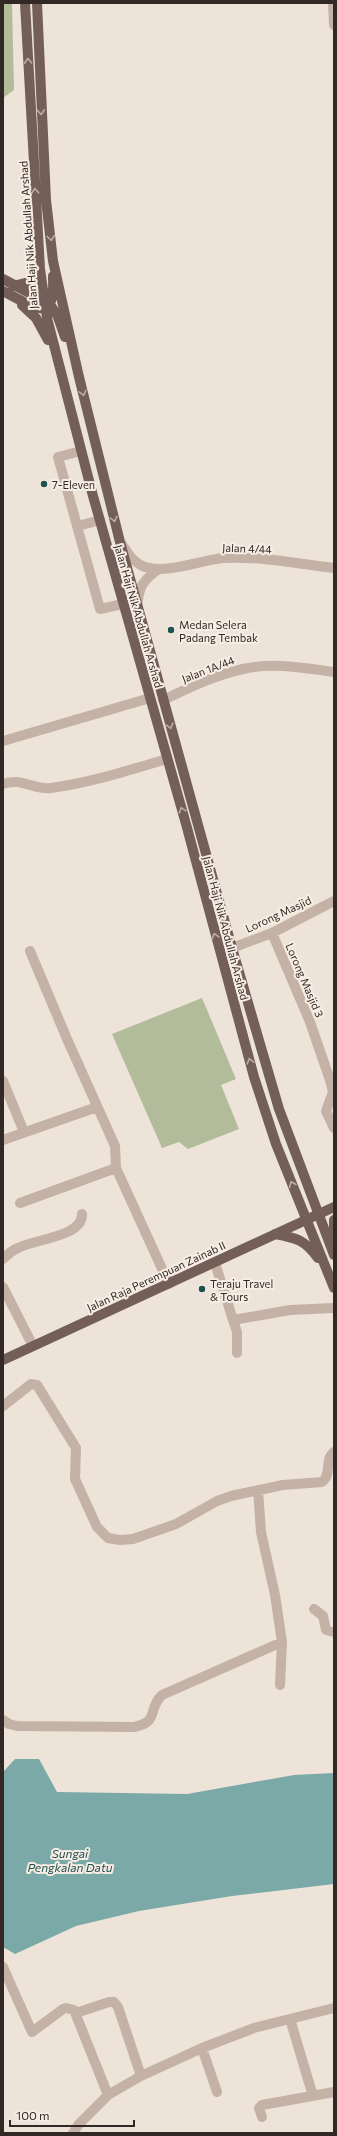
<svg xmlns="http://www.w3.org/2000/svg" width="337" height="2136" viewBox="0 0 337 2136" font-family="Commissioner,sans-serif">
  <style>
    .green { fill: #b2bc9a }
    .water { fill: #7aa9a8 }
    .lines { fill: none; stroke-linecap: round; stroke-linejoin: round }
    .minor { stroke: #c5b2a6; stroke-width: 10 }
    .major { stroke: #735f58; stroke-width: 10 }
    .oneway { stroke: #bcada5 }
    .poi-dot { fill: #1f4f4f; stroke: #f7ede4; stroke-width: 1.5 }
    .labels { text-anchor: middle; dominant-baseline: central; stroke-width: 4; stroke-linejoin: round; paint-order: stroke }
    .street-label { font-size: 11px; fill: #322926; stroke: #f7ede4 }
    .poi-label { font-size: 11px; fill: #322926; stroke: #f7ede4; text-anchor: start }
    .water-label { font-size: 12px; font-style: italic; fill: #1f4f4f; stroke: #f7ede4 }
  </style>
  <rect width="100%" height="100%" fill="#eee3d8"/>
  <path class="green" d="M3 3H12L14 90 3 98Z
    M202 998 236 1079 221 1085 239 1129 188 1149 179 1142 162 1148 112 1034Z"/>
  <path class="water" d="M15 1759H39L57 1792 187 1794 294 1775 334 1773V1884L232 1896 139 1911 76 1926 15 1954 3 1947V1772Z"/>
  <g class="lines">
    <path class="minor" d="M333 3 334 25
      M81 451 58 457 100 609 123 604
      M78 526 100 520
      M122 544C128 554 134 563 145 567 168 574 200 560 224 558 260 556 298 564 334 568
      M138 601C139 585 146 578 159 569
      M163 700C189 688 215 675 243 669 273 662 304 668 334 672
      M3 741 150 698
      M3 784C19 777 35 790 51 788 90 783 129 770 167 759
      M272 933 310 1022 330 1080 333 1092 326 1111 334 1128
      M232 948 272 933 334 901
      M30 951 67 1039 115 1146 116 1168 169 1284
      M3 1081 24 1132
      M3 1140 97 1107
      M20 1203 116 1168
      M3 1259C7 1255 13 1250 18 1248 34 1239 83 1237 82 1214
      M215 1263 233 1320 290 1310 334 1308
      M3 1287 33 1346
      M233 1320 237 1332V1353
      M3 1406 31 1384 37 1385 76 1448 75 1479 97 1527 108 1538 120 1540 133 1539 176 1524 217 1501 231 1496 283 1485 322 1482C332 1475 324 1460 334 1452
      M258 1490 261 1532 275 1595 282 1642 280 1685
      M314 1609 323 1616 326 1630 334 1632
      M3 1720 9 1724 17 1726 134 1727C160 1722 147 1709 162 1695L282 1642
      M3 1967 32 2032 63 2009 66 2008 74 2010 108 2095
      M76 2013 109 2002H114L118 2007 141 2076
      M290 2019 313 2096
      M202 2048 217 2092
      M262 2117 259 2108 262 2105 334 2092
      M73 2133 79 2124 108 2095 141 2076 202 2048 254 2028 334 2008"/>
    <path class="major" d="M25 3 40 269 47 318 93 496 186 824 254 1077 276 1144 334 1288
      M37 3 46 200 53 261 79 377 120 542 232 948 279 1109 334 1255
      M3 279 50 304 58 317 65 337
      M13 286 29 282 40 269
      M3 291 31 306 45 309C55 300 53 289 53 276
      M22 305 36 318 48 340
      M275 1234C297 1238 305 1240 318 1258
      M334 1244V1220
      M3 1360 334 1207"/>
  </g>
  <defs><path id="oneway-chevron" d="M-2-3.5L2.5 0L-2 3.5" fill="none" stroke-width="1.6" stroke-linecap="round" stroke-linejoin="round"/></defs>
  <g class="oneway">
    <use href="#oneway-chevron" transform="translate(28 61) rotate(-93)"/>
    <use href="#oneway-chevron" transform="translate(41 112) rotate(87)"/>
    <use href="#oneway-chevron" transform="translate(35 191) rotate(-93)"/>
    <use href="#oneway-chevron" transform="translate(51 238) rotate(83)"/>
    <use href="#oneway-chevron" transform="translate(83 393) rotate(76)"/>
    <use href="#oneway-chevron" transform="translate(114 519) rotate(76)"/>
    <use href="#oneway-chevron" transform="translate(170 726) rotate(75)"/>
    <use href="#oneway-chevron" transform="translate(182 810) rotate(-107)"/>
    <use href="#oneway-chevron" transform="translate(215 936) rotate(-106)"/>
    <use href="#oneway-chevron" transform="translate(250 1061) rotate(-105)"/>
    <use href="#oneway-chevron" transform="translate(292 1184) rotate(-113)"/>
  </g>
  <g class="poi-dot">
    <circle cx="44" cy="484" r="4"/>
    <circle cx="171" cy="630" r="4"/>
    <circle cx="202" cy="1289" r="4"/>
  </g>
  <g class="labels">
    <g class="street-label">
      <text transform="translate(28 235) rotate(-94)">Jalan Haji Nik Abdullah Arshad</text>
      <text transform="translate(247 548) rotate(2)">Jalan 4/44</text>
      <text transform="translate(139 616) rotate(74)">Jalan Haji Nik Abdullah Arshad</text>
      <text transform="translate(208 669) rotate(-21)">Jalan 1A/44</text>
      <text transform="translate(278 914) rotate(-25)">Lorong Masjid</text>
      <text transform="translate(226 928) rotate(75)">Jalan Haji Nik Abdullah Arshad</text>
      <text transform="translate(305 980) rotate(67)">Lorong Masjid 3</text>
      <text transform="translate(156 1276) rotate(-25)">Jalan Raja Perempuan Zainab II</text>
    </g>
    <g class="poi-label">
      <text x="52" y="484">7-Eleven</text>
      <text x="179" y="624">Medan Selera<tspan x="179" dy="13">Padang Tembak</tspan></text>
      <text x="210" y="1283">Teraju Travel<tspan x="210" dy="13">&amp; Tours</tspan></text>
    </g>
    <g class="water-label">
      <text x="70" y="1853">Sungai<tspan x="70" dy="14">Pengkalan Datu</tspan></text>
    </g>
  </g>
  <rect width="337" height="2136" fill="none" stroke="#322926" stroke-width="8"/>
  <path d="M10 2120v6h124v-6" fill="none" stroke="#322926" stroke-width="2"/>
  <text x="16" y="2120" font-size="12" fill="#322926" stroke="#f7ede4" stroke-width="3" paint-order="stroke">100 m</text>
</svg>
